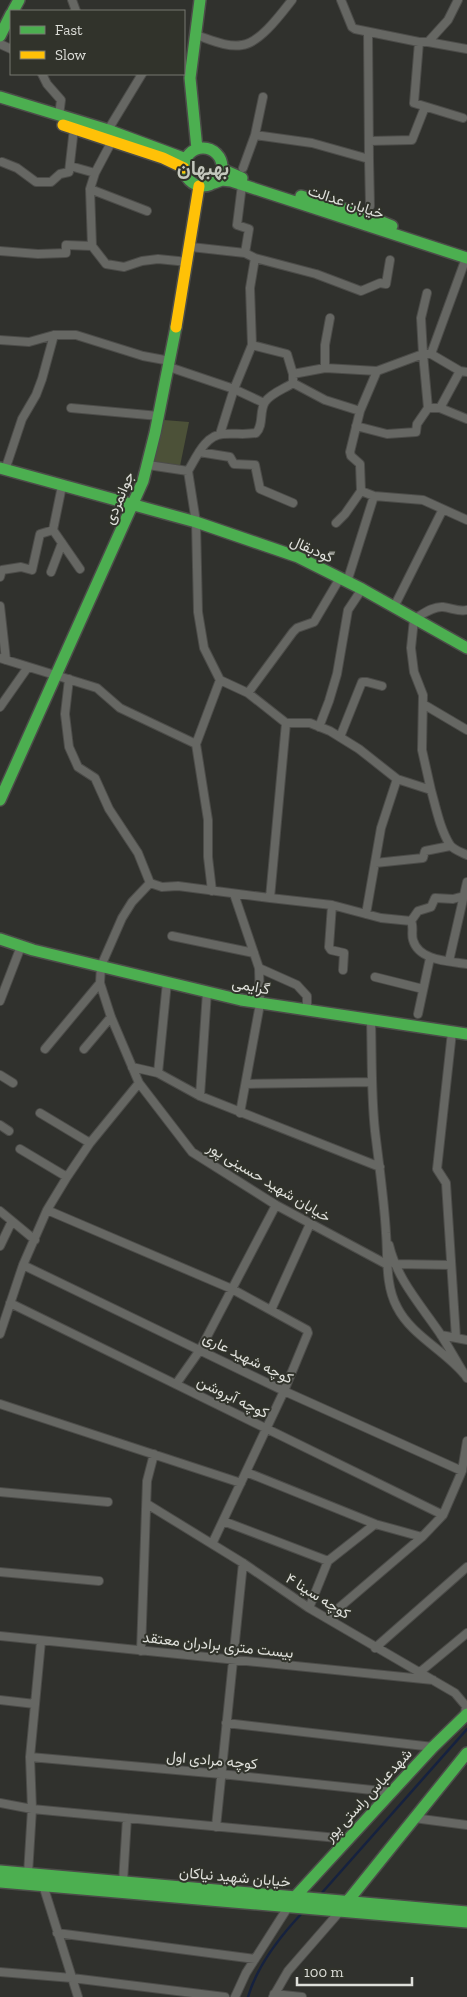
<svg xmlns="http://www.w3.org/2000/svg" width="467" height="1997" viewBox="0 0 467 1997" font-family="'Zilla Slab',Vazirmatn,serif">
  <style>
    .green { fill: #4c5138 }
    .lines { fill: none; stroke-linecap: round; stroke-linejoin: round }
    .stream { stroke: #16223f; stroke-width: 2.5 }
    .street-casing { stroke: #4c4c49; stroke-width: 10 }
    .fast-casing { stroke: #4c4c49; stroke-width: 14 }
    .slow-casing { stroke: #4c4c49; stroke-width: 14 }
    .street { stroke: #666763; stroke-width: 8 }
    .fast { stroke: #4caf50; stroke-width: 11 }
    .slow { stroke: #ffc107; stroke-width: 11 }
    .labels { text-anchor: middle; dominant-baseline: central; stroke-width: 4; stroke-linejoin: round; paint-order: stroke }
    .street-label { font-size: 15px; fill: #dedfda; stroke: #31332b }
    .district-label { font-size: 20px; font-weight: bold; fill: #c4c7bd; stroke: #31332b }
  </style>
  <rect width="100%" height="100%" fill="#30312d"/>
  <path class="green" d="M164 420 189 422 180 466 153 462Z"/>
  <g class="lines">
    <path class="stream" d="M320 1895 467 1729
      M248 1997C257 1966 282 1934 304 1911"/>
    <g class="street-casing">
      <path id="street" d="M72 0 76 11
        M341 0 352 27 355 29 419 42H428L467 49
        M196 35C209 39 228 48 242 45 260 43 281 14 292 0
        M419 42 414 103 463 118
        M428 42 448 20 458 0
        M0 44 11 49
        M42 74 47 84 61 100 59 116
        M108 130 142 74
        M255 135 312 143 369 159 368 32
        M369 141 412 140 425 107
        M369 159 370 206
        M2 162 17 168 36 182H51L60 174 69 172 74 128
        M70 166 95 173
        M243 168 255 135 263 97
        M90 189 147 211
        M92 246 90 189 95 173 112 141
        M191 247 245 253
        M0 251 38 254 66 253V245L92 246 106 264 124 267 142 261 158 259 188 262
        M255 258 316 274 361 291 380 283 386 284 390 260
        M427 293 421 318 423 354 428 408
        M0 340 29 342 54 335H76L143 356 170 361
        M252 345 234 389 264 403
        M431 354 460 371 467 372
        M169 367 234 389 220 434
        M325 368V345L330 318
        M460 371 440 408 467 419
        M293 374 325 368 377 371
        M293 383 325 400 360 411 350 452 351 456 360 464 361 491 374 496 423 500 467 520
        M71 408 159 416
        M360 411 377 371 423 354H431L466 258
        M356 426 387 434 416 432 417 424 428 408H440
        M199 452 230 457 234 464 255 465 260 489 293 503
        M148 465 188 471C196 458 205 435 223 434 234 433 245 435 256 433 264 425 259 411 265 402 271 393 284 389 293 383V374L287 354 252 345 250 288 255 258 245 253 249 229 237 225 242 185
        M5 470 22 419 36 395 42 379 54 335
        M188 471 196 522 198 612 204 648 220 680 248 693 286 723
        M336 523 345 514 361 491
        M53 530 80 569
        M51 572 62 543
        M0 577 2 570 21 567 32 570 40 534 53 530 62 486
        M347 582 374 496
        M0 606 6 660
        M394 607 443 509
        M0 658 97 688 120 708 196 744
        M69 679 65 714 69 747 78 767 95 778 109 809 138 853 150 883
        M248 693 293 632 297 628 314 622 340 578
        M423 704 467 730
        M0 707 28 667
        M286 723H310L330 731 359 749 397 779 431 790C436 808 440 829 450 845 454 850 461 852 467 855
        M319 727 329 701 337 674 348 610 362 589
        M340 737 362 682H367L382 686
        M431 790 422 750 423 695 414 672 411 648 414 619C423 614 433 606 443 607 452 608 459 612 467 610
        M375 863 423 858 425 851 450 846
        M150 883 132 902 122 918 101 966 100 983 111 1017 139 1083 192 1152 276 1205 386 1264
        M150 883 162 887 178 886 270 898 286 723
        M212 891 208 857V820L196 744 220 680
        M234 894 259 968 260 1004 240 1113
        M270 898 332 905 381 918 411 921C414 927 411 934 413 940 419 961 449 961 467 964
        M332 905 329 947 331 950 344 953 343 970
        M366 914 381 828 397 779
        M411 921 418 911 431 907 435 898 453 899 464 896
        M172 936 254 953
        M449 961 467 882
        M259 968 297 985 307 996V1011
        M375 977 423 989
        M0 1001 20 949
        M418 1014 430 958
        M371 1020C372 1057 371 1094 375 1131 379 1165 384 1198 386 1233 388 1257 385 1285 397 1307 411 1335 444 1350 464 1374
        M452 1032 437 1169 446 1183 456 1338
        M45 1049 100 983
        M84 1049 111 1017
        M132 1067 158 1073 200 1096 380 1167
        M158 1073 167 982
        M0 1075 13 1083
        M246 1084 372 1082
        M200 1096 207 992
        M40 1113 90 1143
        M0 1125 9 1131
        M20 1149 67 1177
        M47 1210 232 1289 307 1330 308 1333 284 1391 212 1544
        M0 1211 35 1240
        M389 1245C397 1279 420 1304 439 1332 449 1347 457 1363 467 1378
        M0 1246 12 1221
        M395 1264 451 1265
        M23 1265 284 1391 462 1471
        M10 1303 443 1515
        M271 1310 310 1224
        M0 1334 23 1265 47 1210 67 1177 90 1143 139 1083
        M441 1335 467 1340
        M176 1384 200 1350 276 1205
        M0 1404 241 1483
        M246 1472 375 1524 422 1537
        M0 1492 108 1502
        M147 1504 243 1563 309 1608 455 1693 466 1706 465 1715
        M223 1521 328 1561
        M0 1572 99 1581
        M309 1608 328 1561 375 1524
        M327 1618 422 1537 443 1515 462 1471 467 1441
        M0 1636 433 1680
        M375 1648 467 1567
        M141 1651 147 1481 154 1454
        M420 1672 467 1633
        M0 1700 35 1704
        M226 1723 433 1747
        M30 1757 221 1774 391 1792
        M0 1803 32 1809 348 1839
        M414 1818 467 1825
        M216 1827 243 1563
        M28 1874 32 1809 30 1757 41 1641
        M123 1882 127 1818
        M43 1885 78 1997
        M57 1933 255 1959
        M0 1972 72 1978 225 1997
        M274 1994 302 1997
        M235 1997 246 1973 290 1904
        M273 1997 288 1971 342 1909"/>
    </g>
    <g class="fast-casing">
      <path id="fast" d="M13 11 19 0
        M0 36 11 14
        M0 97 108 130 186 159
        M184 167a19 19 0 1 1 38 0a19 19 0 1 1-38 0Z
        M197 149 190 78 200 0
        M222 167 226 171 242 178
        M214 183 222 180 231 181 467 258
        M301 196 368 216 392 226
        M0 468 196 522 298 557 362 589 467 648
        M0 800 143 481 155 433 176 327
        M0 939 33 950 241 1000 467 1034
        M0 1871 467 1912
        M0 1882 467 1922
        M294 1898 433 1747 467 1714
        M347 1902 467 1753"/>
    </g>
    <g class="slow-casing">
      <path id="slow" d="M63 125 163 158 184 168
        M176 327 199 186"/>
    </g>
    <use href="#street" class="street"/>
    <use href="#fast" class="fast"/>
    <use href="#slow" class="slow"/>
  </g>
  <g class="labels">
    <g class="street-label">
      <text transform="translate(346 202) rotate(18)">خیابان عدالت</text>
      <text transform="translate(119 498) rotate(-67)">جوانمردی</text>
      <text transform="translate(312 549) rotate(24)">گودبقال</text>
      <text transform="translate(251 986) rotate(11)">گرایمی</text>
      <text transform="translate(269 1182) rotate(31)">خیابان شهید حسینی پور</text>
      <text transform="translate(248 1358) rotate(26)">کوچه شهید عاری</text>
      <text transform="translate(233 1397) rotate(26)">کوچه آبروشن</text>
      <text transform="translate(318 1596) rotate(32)">کوچه سینا ۴</text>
      <text transform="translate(218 1645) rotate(6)">بیست متری برادران معتقد</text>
      <text transform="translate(212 1760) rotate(5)">کوچه مرادی اول</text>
      <text transform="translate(368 1795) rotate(-47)">شهدعباس راستی پور</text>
      <text transform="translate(235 1877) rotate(5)">خیابان شهید نیاکان</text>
    </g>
    <g class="district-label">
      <text x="203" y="168">بهبهان</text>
    </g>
  </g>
  <rect x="10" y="10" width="175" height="65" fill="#31332b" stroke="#767871"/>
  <rect x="20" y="26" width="25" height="8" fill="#4caf50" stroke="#767871"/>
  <text x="55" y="35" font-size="15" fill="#dedfda">Fast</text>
  <rect x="20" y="51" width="25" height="8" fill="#ffc107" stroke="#767871"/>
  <text x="55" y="60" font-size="15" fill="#dedfda">Slow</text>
  <path d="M297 1977v8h115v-8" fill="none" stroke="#dedfda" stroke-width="2.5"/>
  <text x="304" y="1977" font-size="15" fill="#dedfda" stroke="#31332b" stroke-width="4" paint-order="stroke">100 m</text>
</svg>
